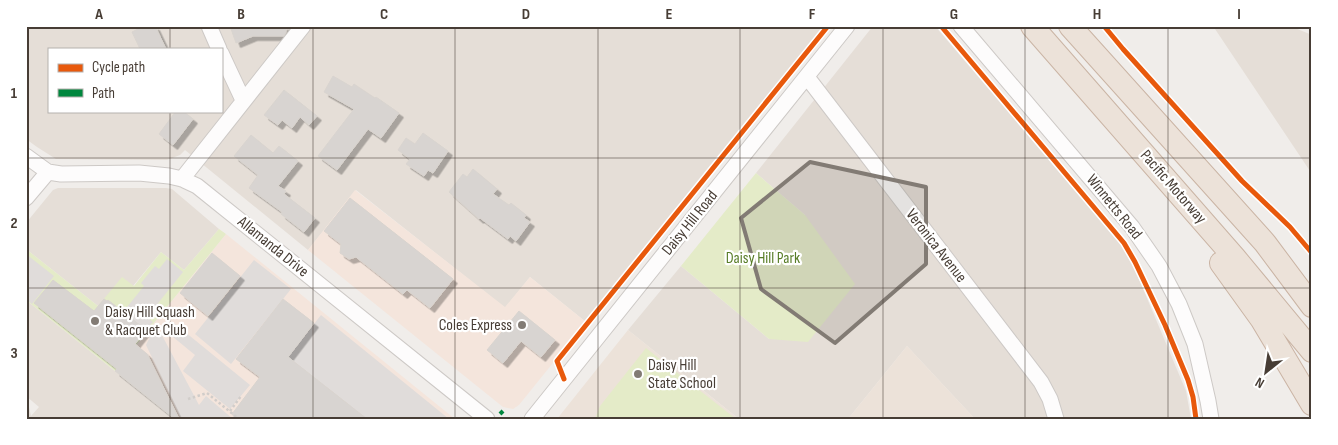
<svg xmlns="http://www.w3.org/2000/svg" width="1338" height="445" viewBox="0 0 1338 445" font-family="'Sofia Sans Condensed',sans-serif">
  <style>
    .residential { fill: #e5ded7; fill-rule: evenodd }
    .commercial { fill: #f4e5dc }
    .education { fill: #ece2d9 }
    .green { fill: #e4ebc8 }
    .parking { fill: #e0dcda }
    .building { fill: #d8d4d1; stroke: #d9d4cf; filter: url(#shadow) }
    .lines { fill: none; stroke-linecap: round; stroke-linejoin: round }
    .minor-casing { stroke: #cdc9c6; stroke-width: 17 }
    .highway-casing { stroke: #cab4a4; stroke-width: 24 }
    .path { stroke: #d1cdca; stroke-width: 2.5; stroke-dasharray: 2.5 2.5; stroke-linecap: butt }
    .minor { stroke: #fdfcfc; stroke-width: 15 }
    .highway { stroke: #ece2d9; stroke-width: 22 }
    .quiet { stroke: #00873e; stroke-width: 4; stroke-dasharray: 8 4; stroke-linecap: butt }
    .cycleway-casing { stroke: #fff; stroke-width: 8 }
    .cycleway { stroke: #e8590c; stroke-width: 5 }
    .marked { fill: #827b74; fill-opacity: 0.2; stroke: #827b74; stroke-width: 4; stroke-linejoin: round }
    .grid { fill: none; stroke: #473d35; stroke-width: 1; stroke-opacity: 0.55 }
    .poi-dot { fill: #827b74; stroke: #fff; stroke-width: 2 }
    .labels { text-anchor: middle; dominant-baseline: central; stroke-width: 4.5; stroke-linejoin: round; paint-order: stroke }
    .street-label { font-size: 16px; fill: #473d35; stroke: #fff }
    .park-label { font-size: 16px; fill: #577c26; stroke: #fff }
    .poi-label { font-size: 16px; fill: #473d35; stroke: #fff; text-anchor: start }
    .neatline { fill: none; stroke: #473d35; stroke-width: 2 }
    .grid-label { font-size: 16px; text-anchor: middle; font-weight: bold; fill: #473d35 }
  </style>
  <defs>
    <filter id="shadow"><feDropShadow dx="4.5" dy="4.5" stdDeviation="0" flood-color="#0004"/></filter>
  </defs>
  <rect width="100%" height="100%" fill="#f0edea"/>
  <path class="residential" d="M26 26H824L586 322 530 277 505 308 356 190 308 250 185 150 180 155 167 160 56 159 37 147 26 139ZM49 49H221V111H49Z
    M873 26H935L1128 253 1186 391 1191 419H975L907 346 848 419H739L628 330 681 266 769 339 805 215 756 173Z
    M1213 26H1290L1312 35V174Z
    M58 188H166L172 189 219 229 184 270 161 252 133 286 98 306 26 249V223L53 190Z
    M26 300 175 419H26V405L29 407 31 416 39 407 26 396Z"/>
  <path class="commercial" d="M355 190 505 307 530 277 586 322 519 405 513 409 503 407 308 250Z
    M226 234 455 419H175L115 371Z"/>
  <path class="education" d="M628 330 739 419H557Z
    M907 346 975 419H848Z"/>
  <path class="green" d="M756 173 805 215 855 284 808 342 769 339 681 266Z
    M219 229 226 234 115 371 26 300V249L98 306 122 277 134 286 161 252 184 270Z
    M646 348 736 419H595L600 406Z"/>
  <path class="parking" d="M26 254 54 276 32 304 26 299Z
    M167 259 183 272 147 317 153 322 146 330 123 312 144 286 141 283 155 266 159 269Z
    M254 260 291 289 231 364 195 334Z
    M321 315 449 419H367L288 357Z
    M174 323 250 385 230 409 183 371 195 355 167 332Z
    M156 324 199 405 206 396 233 419 181 418 146 345Z"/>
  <path class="building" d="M144 26H155L166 49H140L132 32Z
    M230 26H286V32L284 36H253L236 43Z
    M333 76 352 87 354 84 375 98 376 97 399 113 381 138 368 129 337 170 318 156 354 109 324 92Z
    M284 90 317 116 309 125 300 117 292 128 282 120 278 125 264 115Z
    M176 111H183L193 119 173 145 159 134Z
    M423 133 448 151 433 173 428 170 424 176 406 164 410 159 398 150 406 138 415 144Z
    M251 135 273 153 279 146 298 161 278 186 286 191 284 194 315 218 304 232 281 214 282 212 249 188 258 175 234 156Z
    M473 169 497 189 493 194 509 205 511 203 526 215 524 218 530 222 516 241 510 236 508 239 480 218 479 219 449 192 463 174 467 177Z
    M350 198 453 279 430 308 407 290 403 294 356 257 349 259 340 253 341 244 324 231Z
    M212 253 240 276 208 316 180 293Z
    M53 280 94 311 104 299 107 301 108 300 146 330 135 344 147 354 179 419H175L115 371 117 369 34 303Z
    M283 299 314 323 288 357 367 419H236L232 414 260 377 236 359Z
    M519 311 555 340 541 357 521 341 503 363 487 350Z"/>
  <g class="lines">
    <g class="minor-casing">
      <path id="minor" d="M209 26 219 49
        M961 26 1132 227 1159 266 1179 304 1195 344 1208 401 1211 419
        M221 53 243 100
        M807 77 1041 382 1050 399 1056 419
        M26 156 48 172 61 174 139 173 169 176 182 179 197 186 487 419
        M182 179 303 26
        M26 198 48 172
        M532 419 847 26"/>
    </g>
    <g class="highway-casing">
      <path id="highway" d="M1032 26 1235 258 1312 351
        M1070 26 1265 243 1312 306
        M1221 263 1262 320 1312 404"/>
    </g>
    <path class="path" d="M188 399 207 393 239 419
      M230 411 241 396"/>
    <use href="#minor" class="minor"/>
    <use href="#highway" class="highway"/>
    <path class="quiet" d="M500 414 503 411"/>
    <g class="cycleway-casing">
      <path id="cycleway" d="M941 26 1124 243 1135 262 1165 325 1188 380 1193 397 1196 419
        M1104 26 1123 49 1242 181 1290 227 1312 253
        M564 379 557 361 828 26"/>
    </g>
    <use href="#cycleway" class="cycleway"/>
  </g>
  <path class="marked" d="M810 162 926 187V264L835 343 761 289 741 218Z"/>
  <path class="grid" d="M170 26V49M313 26V419M455 26V419M598 26V419M740 26V419M883 26V419M1025 26V419M1168 26V419M170 111V419M26 158H1312M26 288H1312"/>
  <g class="poi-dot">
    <circle cx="95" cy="321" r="5"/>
    <circle cx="522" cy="325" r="5"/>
    <circle cx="638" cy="374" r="5"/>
  </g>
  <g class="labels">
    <g class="street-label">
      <text transform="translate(1173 187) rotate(49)">Pacific Motorway</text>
      <text transform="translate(1114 207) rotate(51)">Winnetts Road</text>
      <text transform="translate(690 223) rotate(-51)">Daisy Hill Road</text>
      <text transform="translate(936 246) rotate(52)">Veronica Avenue</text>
      <text transform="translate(273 247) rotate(39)">Allamanda Drive</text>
    </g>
    <g class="park-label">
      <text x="763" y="258">Daisy Hill Park</text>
    </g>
    <g class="poi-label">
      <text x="105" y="312">Daisy Hill Squash<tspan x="105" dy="18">&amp; Racquet Club</tspan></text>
      <text x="512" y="325" text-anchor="end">Coles Express</text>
      <text x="648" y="365">Daisy Hill<tspan x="648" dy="18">State School</tspan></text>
    </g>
  </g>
  <rect width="1338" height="445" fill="none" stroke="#ffffff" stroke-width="55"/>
  <rect x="48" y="48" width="175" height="65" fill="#ffffff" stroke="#b5b1ae"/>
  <rect x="58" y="64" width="25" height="8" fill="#e8590c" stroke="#b5b1ae"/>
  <text x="92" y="72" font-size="15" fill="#473d35">Cycle path</text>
  <rect x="58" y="89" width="25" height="8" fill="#00873e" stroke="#b5b1ae"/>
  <text x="92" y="98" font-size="15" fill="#473d35">Path</text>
  <g transform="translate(1266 372) rotate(210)" stroke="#ffffff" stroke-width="4" paint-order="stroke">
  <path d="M0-4L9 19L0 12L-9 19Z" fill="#473d35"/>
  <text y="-8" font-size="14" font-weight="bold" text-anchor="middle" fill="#473d35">N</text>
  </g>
  <rect x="28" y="28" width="1282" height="390" class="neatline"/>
  <g class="grid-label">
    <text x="99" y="19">A</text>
    <text x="241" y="19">B</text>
    <text x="384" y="19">C</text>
    <text x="526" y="19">D</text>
    <text x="669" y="19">E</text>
    <text x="812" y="19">F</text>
    <text x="954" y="19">G</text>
    <text x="1097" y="19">H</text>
    <text x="1239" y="19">I</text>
    <text x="14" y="98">1</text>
    <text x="14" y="228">2</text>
    <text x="14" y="358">3</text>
  </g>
</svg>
